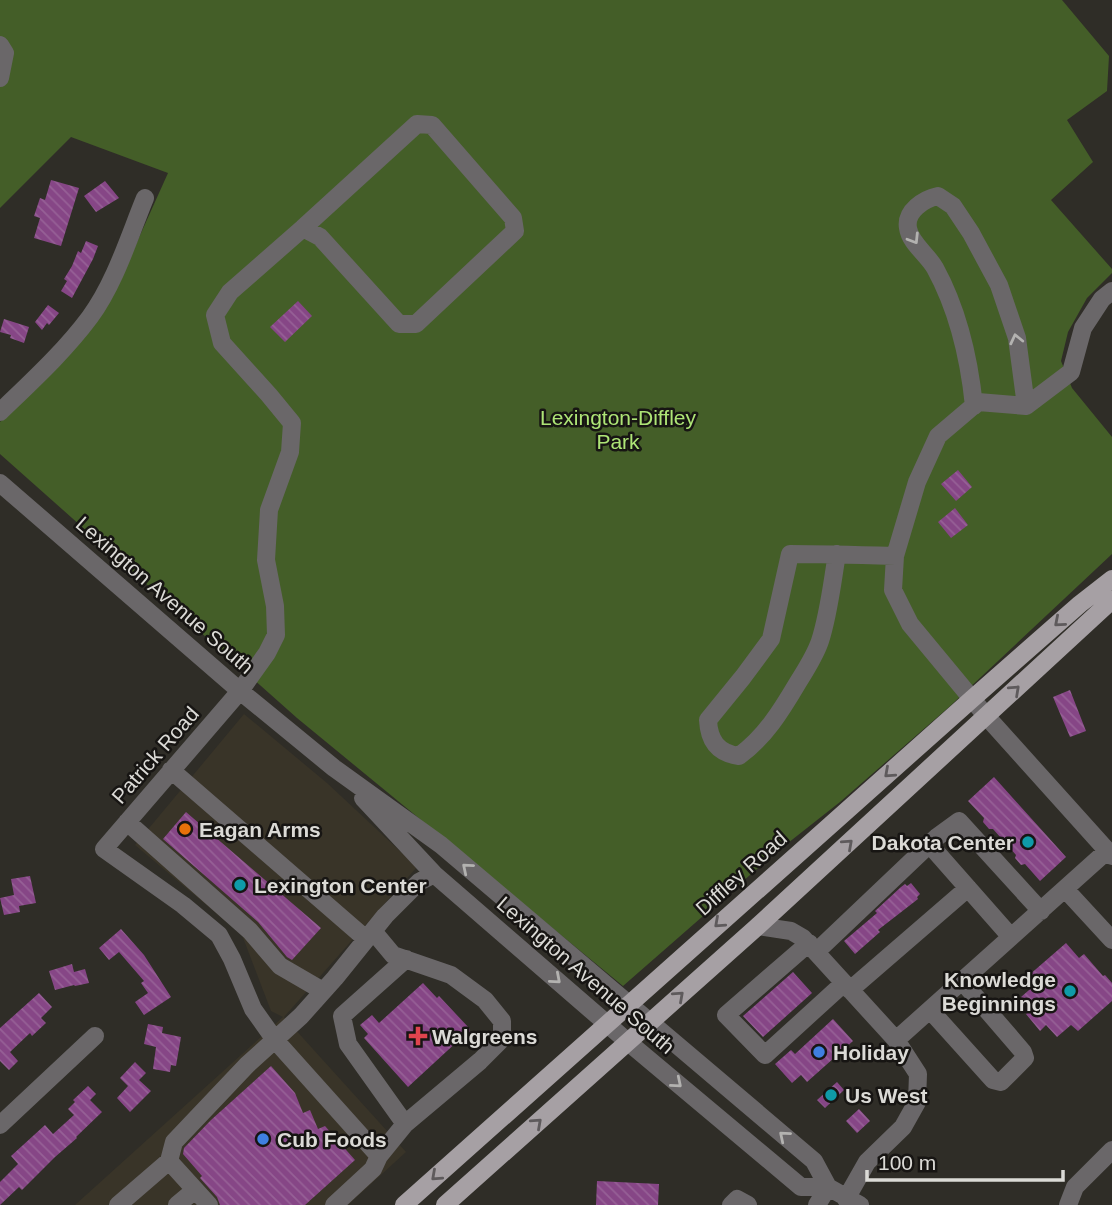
<svg xmlns="http://www.w3.org/2000/svg" width="1112" height="1205" viewBox="0 0 1112 1205" font-family="Arial,sans-serif">
  <style>
    .built { fill: #393428 }
    .green { fill: #445e28 }
    .building { fill: url(#building-back-hatch) }
    .lines { fill: none; stroke-linecap: round; stroke-linejoin: round }
    .minor { stroke: #6a6769; stroke-width: 18 }
    .major { stroke: #a6a0a4; stroke-width: 18 }
    .oneway { stroke: #b3b2b0 }
    .oneway2 { stroke: #5e5a5c }
    .food-dot { fill: #e8710a; stroke: #171513; stroke-width: 2.5 }
    .culture-dot { fill: #0f9aa8; stroke: #171513; stroke-width: 2.5 }
    .health-dot { fill: #e0444e; stroke: #171513; stroke-width: 2.5 }
    .shop-dot { fill: #3f7fe0; stroke: #171513; stroke-width: 2.5 }
    .labels { text-anchor: middle; dominant-baseline: central; stroke-width: 5; stroke-linejoin: round; paint-order: stroke }
    .park-label { font-size: 21px; fill: #aee576; stroke: #171513 }
    .street-label { font-size: 21px; fill: #dbdad6; stroke: #171513 }
    .poi-label { font-size: 21px; font-weight: bold; fill: #dbdad6; stroke: #171513; text-anchor: start }
  </style>
  <defs>
    <pattern id="building-back-hatch" width="6" height="6" patternUnits="userSpaceOnUse" patternTransform="scale(1.75)"><rect width="6" height="6" fill="#864686"/><path d="M-1 5l2 2M0 0l6 6M5-1l2 2" fill="none" stroke="#966096"/></pattern>
  </defs>
  <rect width="100%" height="100%" fill="#2f2d27"/>
  <path class="built" d="M244 714 327 783 417 867 284 1017 406 1152 348 1205H75L283 1017 271 1011 242 935 135 845Z"/>
  <path class="green" d="M0 0H1062L1109 56 1107 91 1067 120 1093 162 1051 200 1112 269V273L1087 298 1068 332 1061 361 1072 388 1112 437V554L949 707 840 802 774 854 623 986 297 718 0 454V422L77 345 119 282 168 173 71 137 0 208Z"/>
  <path class="building" d="M51 180 79 188 61 246 34 238 40 218 34 216 40 198 45 200Z
    M105 181 119 198 96 212 84 196Z
    M86 241 98 246 93 259 72 298 61 291 67 281 64 279 72 266 78 251 81 253Z
    M298 301 312 316 285 342 270 327Z
    M48 305 59 313 49 325 47 323 42 330 35 322Z
    M4 319 29 327 24 343 10 338 11 335 0 332Z
    M958 470 972 487 956 501 941 484Z
    M955 508 968 525 951 538 938 522Z
    M1070 690 1086 731 1070 737 1053 697Z
    M994 777 1066 857 1040 881 1025 864 1021 865 1015 858 1016 855 993 829H989L983 822 984 818 968 801Z
    M186 812 321 928 292 960 287 957 258 922 163 839Z
    M30 876 36 903 19 906 20 912 4 915 0 898 14 895 11 879Z
    M911 883 920 894 917 897 918 899 878 930 880 932 855 954 844 941 877 913 875 911 901 887 905 884 907 886Z
    M121 929 144 955 171 997 144 1015 135 1002 148 993 141 983 144 981 119 952 109 960 99 948Z
    M1066 943 1079 958 1084 954 1103 976 1105 975 1112 983V1001L1078 1031 1071 1025 1057 1037 1046 1025 1040 1031 1026 1014 1032 1009 1021 997 1036 984 1028 976Z
    M72 964 74 972 85 969 89 983 75 986 74 985 55 990 49 971Z
    M793 972 812 993 763 1037 743 1016Z
    M423 983 437 998 439 996 470 1029 469 1047 460 1039 408 1087 364 1038 368 1034 360 1025 372 1015 379 1023Z
    M39 993 52 1007 41 1018 46 1023 32 1036 30 1033 10 1052 18 1061 9 1070 0 1061V1028Z
    M833 1019 853 1041 807 1082 801 1075 792 1083 775 1064 791 1050 795 1054Z
    M148 1024 163 1027 162 1033 181 1037 176 1066 171 1065 170 1072 153 1069 156 1047 144 1044Z
    M135 1062 146 1073 139 1080 151 1091 130 1112 117 1098 128 1086 120 1078Z
    M271 1066 295 1093 303 1113 310 1110 318 1129 325 1126 355 1160 305 1205H220L217 1197 200 1178 202 1176 183 1154 184 1148 211 1120Z
    M837 1082 844 1090 825 1108 817 1100Z
    M88 1086 96 1094 90 1100 102 1112 76 1137 77 1138 55 1157 22 1190 19 1187 0 1205V1182L18 1164 11 1156 45 1125 53 1134 74 1115 68 1109 75 1102 73 1100Z
    M859 1109 870 1121 857 1133 846 1121Z
    M597 1181 659 1184 658 1205H596Z"/>
  <g class="lines">
    <path class="minor" d="M0 45 5 53 0 78
      M303 228 417 124 432 125 513 218 515 231 416 324H399L320 237 303 228 230 292 215 315 222 343 269 395 292 423 290 452 269 510 266 560 275 606 276 635 267 653 240 691 104 849 183 905 219 935 232 959 253 1009 275 1040 379 1156 373 1169 334 1205
      M974 406C969 357 958 310 935 268 927 254 910 243 908 228 905 211 924 199 938 196L953 206 971 233 999 285 1017 338 1026 406
      M1026 406 978 402 938 436 917 482 895 556 893 590 910 624 987 717 1112 856
      M1026 406 1071 372 1083 328 1102 299 1112 291
      M0 412C31 382 64 352 90 317 115 283 129 237 145 198
      M0 483 240 691 334 768 441 845 814 1161 828 1187 860 1205
      M837 554C832 583 829 613 820 641 815 656 805 671 797 684 781 711 765 737 739 756 718 753 709 741 708 720L743 677 771 639 790 554C825 554 860 555 895 556
      M171 770 366 939
      M363 798 434 874 628 1042 801 1187H828
      M127 822 250 931 280 966 323 991
      M930 845 1011 937
      M1065 889 1112 940
      M758 926 791 931 803 938 896 1040 918 1074 917 1102 903 1127 867 1162 846 1199
      M373 931 393 955 451 975 485 1000 502 1021V1039L480 1061 405 1124 379 1156
      M809 943 726 1015 765 1055 844 983
      M816 952 937 837 959 821 1041 911
      M850 990 968 888
      M930 1010 993 1080 1001 1082 1025 1058 1023 1052 962 981
      M896 1040 1107 851
      M405 1124 348 1044 342 1016 406 959
      M0 1125 95 1036
      M118 1205 169 1161
      M177 1205 195 1190
      M209 1205 169 1161 174 1142 247 1065 301 1016 335 978 385 916 419 882 434 874
      M731 1205 737 1199 748 1205
      M817 1205 828 1187
      M1068 1205 1075 1187 1112 1150"/>
    <path class="major" d="M404 1205 972 699 1080 604 1112 579
      M445 1205 758 926 1112 600"/>
  </g>
  <defs><path id="oneway-chevron" d="M-2-3.5L2.5 0L-2 3.5" fill="none" stroke-width="1.6" stroke-linecap="round" stroke-linejoin="round" transform="scale(1.75)"/></defs>
  <g class="oneway">
    <use href="#oneway-chevron" transform="translate(914 239) rotate(58)"/>
    <use href="#oneway-chevron" transform="translate(1016 339) rotate(-103)"/>
    <use href="#oneway-chevron" transform="translate(467 868) rotate(-140)"/>
    <use href="#oneway-chevron" transform="translate(556 979) rotate(41)"/>
    <use href="#oneway-chevron" transform="translate(677 1083) rotate(40)"/>
    <use href="#oneway-chevron" transform="translate(784 1136) rotate(-140)"/>
  </g>
  <g class="oneway2">
    <use href="#oneway-chevron" transform="translate(1059 622) rotate(139)"/>
    <use href="#oneway-chevron" transform="translate(1015 690) rotate(-43)"/>
    <use href="#oneway-chevron" transform="translate(889 773) rotate(138)"/>
    <use href="#oneway-chevron" transform="translate(848 844) rotate(-42)"/>
    <use href="#oneway-chevron" transform="translate(719 923) rotate(138)"/>
    <use href="#oneway-chevron" transform="translate(679 996) rotate(-42)"/>
    <use href="#oneway-chevron" transform="translate(537 1123) rotate(-42)"/>
    <use href="#oneway-chevron" transform="translate(436 1176) rotate(138)"/>
  </g>
  <circle class="food-dot" cx="185" cy="829" r="7"/>
  <g class="culture-dot">
    <circle cx="1028" cy="842" r="7"/>
    <circle cx="240" cy="885" r="7"/>
    <circle cx="1070" cy="991" r="7"/>
    <circle cx="831" cy="1095" r="7"/>
  </g>
  <path class="health-dot" d="M414.5 1025.5h7v7h7v7h-7v7h-7v-7h-7v-7h7z"/>
  <g class="shop-dot">
    <circle cx="819" cy="1052" r="7"/>
    <circle cx="263" cy="1139" r="7"/>
  </g>
  <g class="labels">
    <g class="park-label">
      <text x="618" y="417">Lexington-Diffley<tspan x="618" dy="24">Park</tspan></text>
    </g>
    <g class="street-label">
      <text transform="translate(165 595) rotate(41)">Lexington Avenue South</text>
      <text transform="translate(155 755) rotate(-49)">Patrick Road</text>
      <text transform="translate(741 873) rotate(-42)">Diffley Road</text>
      <text transform="translate(586 975) rotate(41)">Lexington Avenue South</text>
    </g>
    <g class="poi-label">
      <text x="199" y="829">Eagan Arms</text>
      <text x="1014" y="842" text-anchor="end">Dakota Center</text>
      <text x="254" y="885">Lexington Center</text>
      <text x="1056" y="979" text-anchor="end">Knowledge<tspan x="1056" dy="24">Beginnings</tspan></text>
      <text x="432" y="1036">Walgreens</text>
      <text x="833" y="1052">Holiday</text>
      <text x="845" y="1095">Us West</text>
      <text x="277" y="1139">Cub Foods</text>
    </g>
  </g>
  <path d="M867 1170v10h196v-10" fill="none" stroke="#dbdad6" stroke-width="3.5"/>
  <text x="878" y="1170" font-size="21" fill="#dbdad6" stroke="#171513" stroke-width="5" paint-order="stroke">100 m</text>
</svg>
